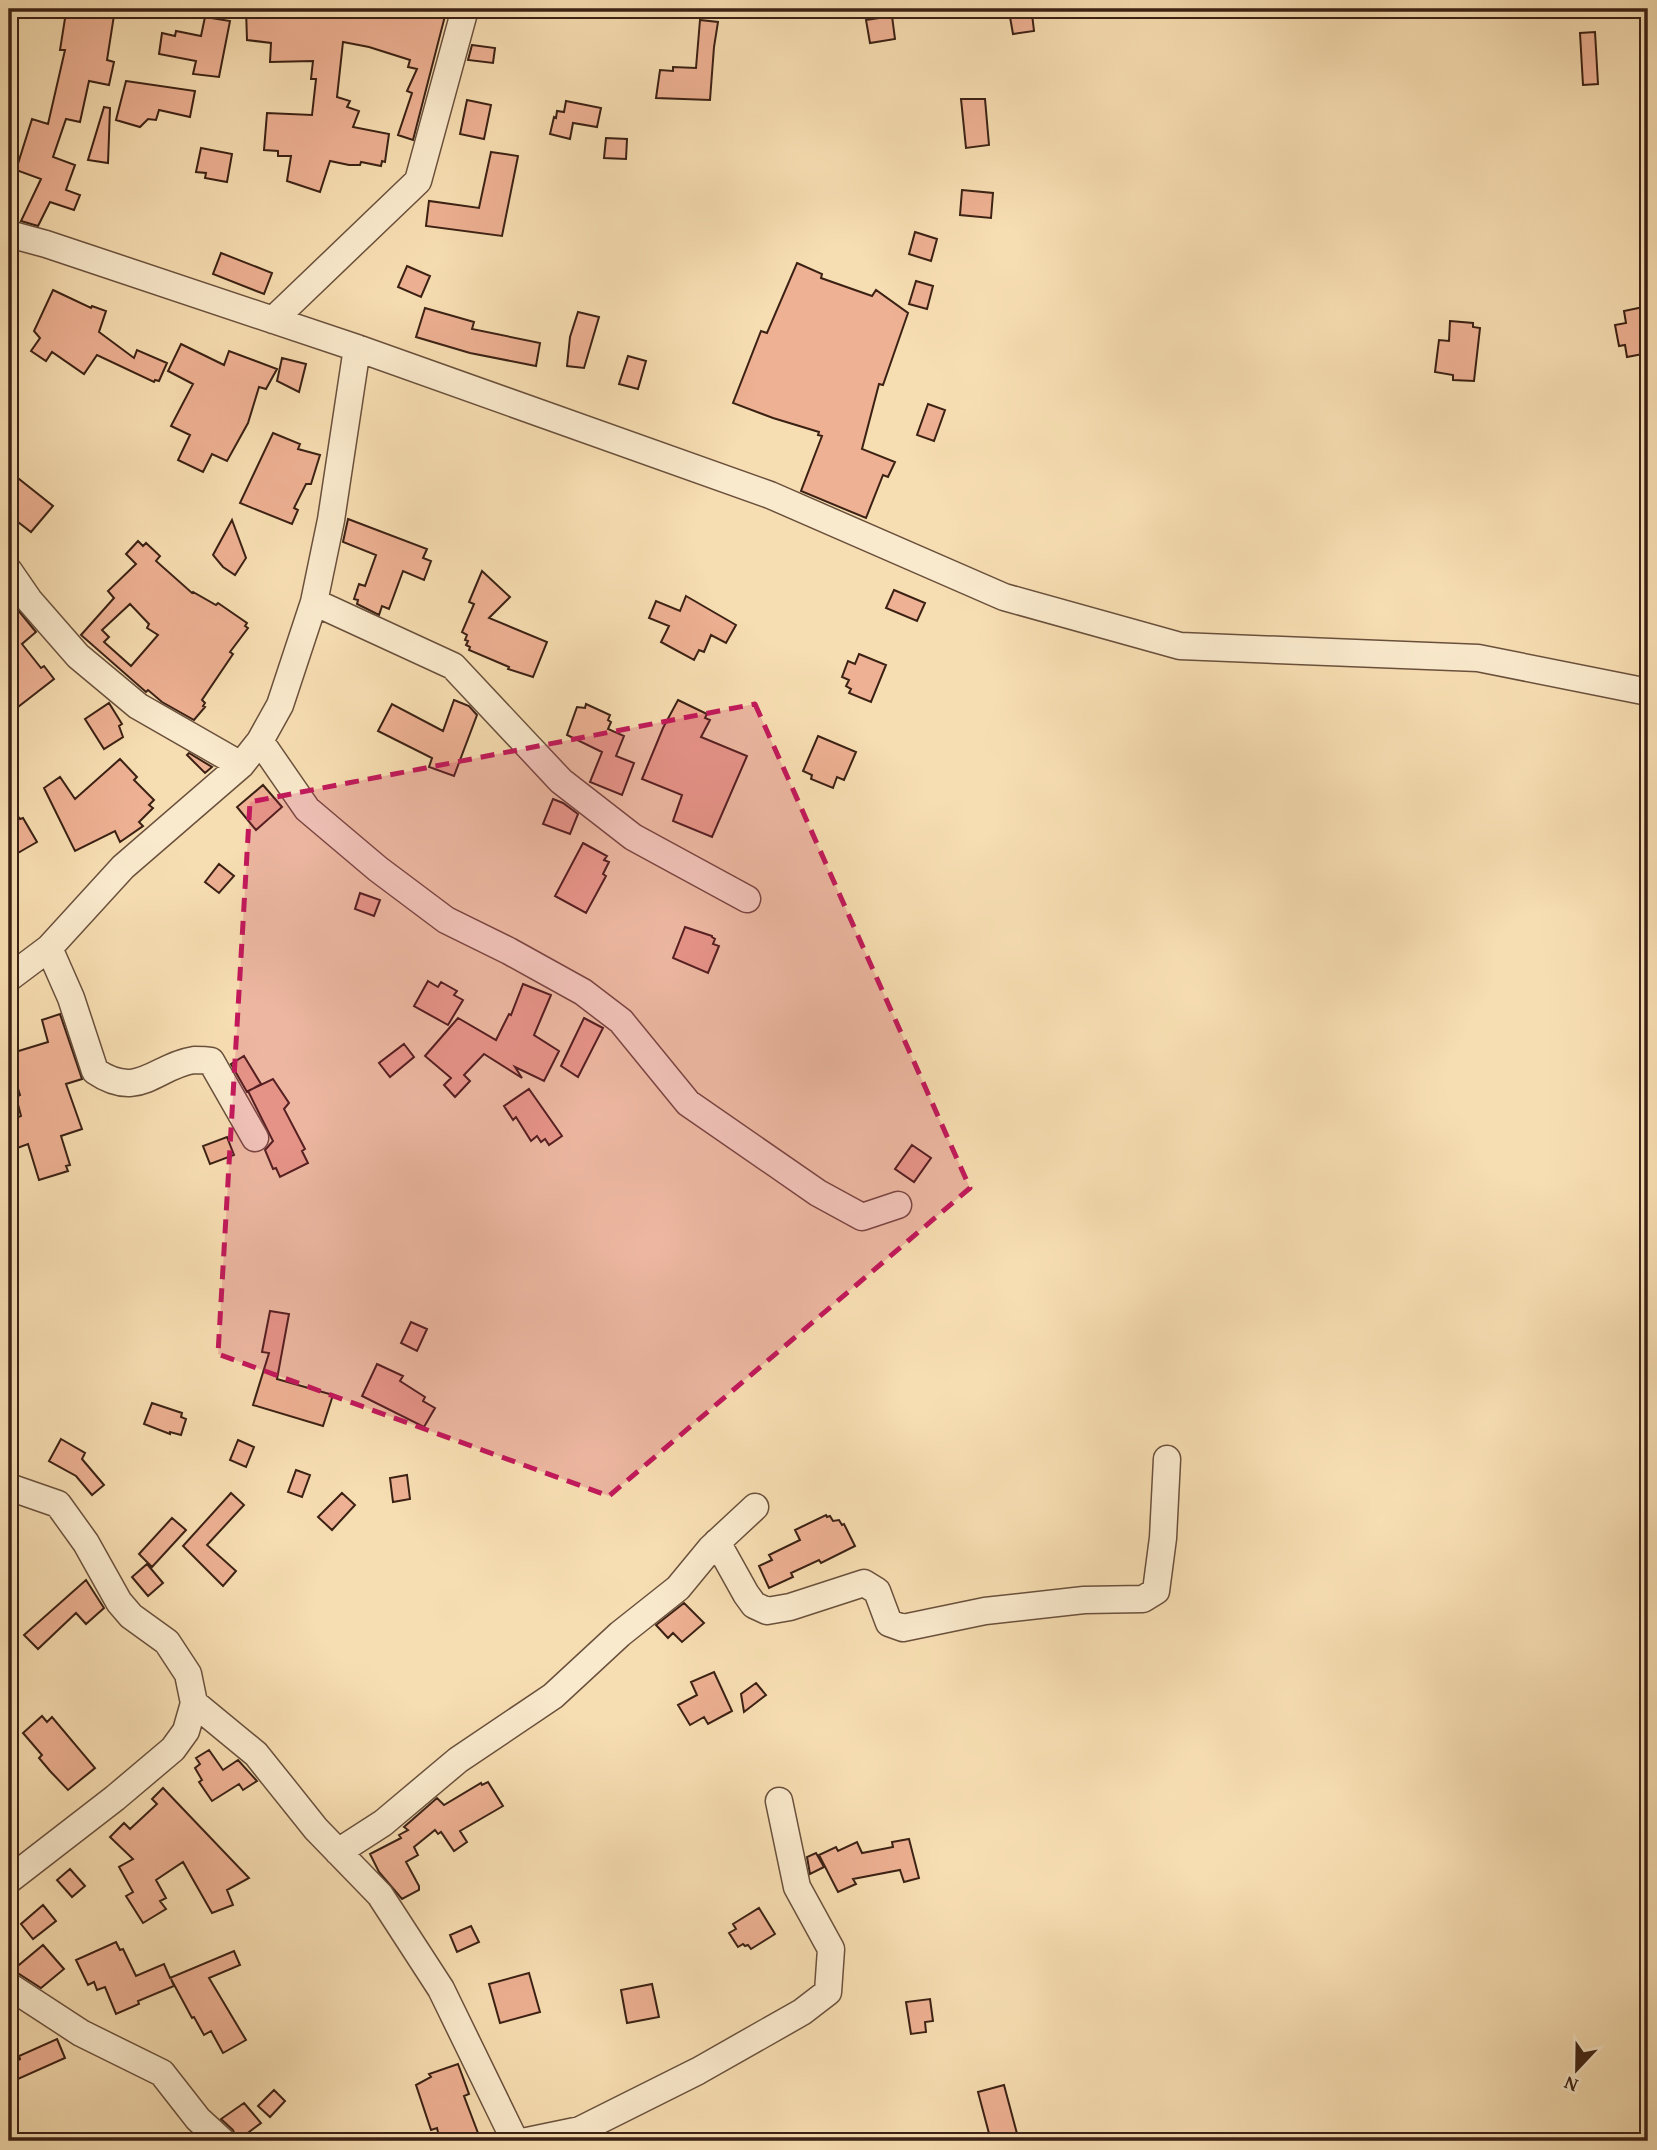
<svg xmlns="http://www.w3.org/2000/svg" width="1657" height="2150" viewBox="0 0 1657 2150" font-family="'Gentium Book Plus',serif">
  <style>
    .building { fill: #eeb193; stroke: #3b2114; stroke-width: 2; fill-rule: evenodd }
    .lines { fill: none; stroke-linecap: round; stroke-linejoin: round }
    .minor-casing { stroke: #6a503c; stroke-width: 29 }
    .minor { stroke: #faeacd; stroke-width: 26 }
    .marked { fill: #c2185b; fill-opacity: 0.2; stroke: #c2185b; stroke-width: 5; stroke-dasharray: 14 9; stroke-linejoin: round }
  </style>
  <rect width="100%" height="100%" fill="#f7deb2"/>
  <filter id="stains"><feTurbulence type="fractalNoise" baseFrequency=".00286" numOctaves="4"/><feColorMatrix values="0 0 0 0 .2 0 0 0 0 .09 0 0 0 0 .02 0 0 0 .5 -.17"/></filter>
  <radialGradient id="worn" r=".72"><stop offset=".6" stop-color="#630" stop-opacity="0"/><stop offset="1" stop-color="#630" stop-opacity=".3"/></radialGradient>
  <path class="building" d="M82 9H115L107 60 114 62 109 85 89 81 80 122 66 119 53 157 75 165 66 190 80 195 74 210 50 202 38 226 21 221 41 179 16 170 32 119 48 124 65 50H60L66 12 81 14Z
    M246 9H436L446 12 413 140 398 135 412 93 407 91 417 69 408 67 410 60 369 47 343 42 337 97 350 101 347 107 359 111 353 127 389 134 385 162 382 161 381 166 361 162 360 165H349L330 161 320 192 287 181 291 156H278V151L264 150 267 113 312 115 316 79H311L313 61 270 62 271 43 247 40Z
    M1032 14 1034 31 1013 34 1010 17Z
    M892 16 895 39 870 43 866 20Z
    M205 17 230 21 219 77 193 74 196 61 159 54 162 33 175 36 176 31 201 36Z
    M700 20 718 22 714 47 710 100 656 98 660 70 673 71V67L696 68Z
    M1595 32 1598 84 1583 85 1580 33Z
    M472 45 495 48 493 63 468 60Z
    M126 81 195 91 190 117 159 110 156 120 148 119 140 127 116 120Z
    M961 99H985L989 145 966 148Z
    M467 100 491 105 484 139 460 134Z
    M566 101 601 108 597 127 573 123 570 139 550 134 554 117 556 118 557 111 564 112Z
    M104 107 110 108 108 163 88 160Z
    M606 138 627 139 626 159 604 158Z
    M201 148 232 154 227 182 205 178 206 173 196 172Z
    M491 152 518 156 502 236 426 226 429 201 479 208Z
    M962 190 993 193 991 218 960 215Z
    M915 232 937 239 931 261 909 254Z
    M221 253 272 273 264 294 213 274Z
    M797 263 822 274 821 278 872 296 876 290 908 313 883 385 879 384 862 449 895 462 888 477 883 475 866 518 801 491 822 436 818 435 819 432 773 418 733 403 761 331 767 333Z
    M407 266 430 276 421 297 398 287Z
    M916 281 933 286 927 309 909 304Z
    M53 290 91 308 92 306 106 311 99 332 134 358 137 350 167 363 159 381 155 380 154 382 97 355 84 374 52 352 46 361 31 351 40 338 34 331Z
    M1648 306V353L1627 357 1625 345 1619 346 1615 325 1626 323 1624 311Z
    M425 308 474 322 472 329 540 343 536 366 470 353 416 337Z
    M578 312 599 317 584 368 567 366 570 337Z
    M1450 321 1473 323V327L1480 328 1474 381 1453 380V375L1435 372 1439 340 1449 341Z
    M181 344 224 365 229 351 277 369 266 389 259 387 248 423 227 461 212 454 203 472 178 460 190 435 171 426 193 384 168 371Z
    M628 356 646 361 638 389 619 384Z
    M282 358 306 364 299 392 277 381Z
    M928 404 945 410 934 441 917 435Z
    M273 433 300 444 298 449 320 455 311 484H306L294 508 298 510 292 524 240 503Z
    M9 471 53 506 31 532 9 515Z
    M348 519 427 549 423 558 431 561 424 580 403 571 389 609 382 606 379 615 357 604 358 600 354 599 359 584 365 586 376 555 343 542Z
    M232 520 246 558 235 575 223 567 213 555Z
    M138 541 143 546 146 543 160 556 156 561 192 593 193 592 216 605 218 603 247 623 245 626 248 628 230 652 233 654 202 700 205 703 203 706 205 707 194 720 162 702 148 690 146 692 81 635 114 598 108 591 136 564 126 554ZM130 604 149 624 147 628 158 635 131 666 104 642 109 637 102 630Z
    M482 571 510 597 489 618 547 642 533 677 508 669 509 667 469 650 470 647 466 645 468 641 465 640 467 635 462 632 474 604 469 602Z
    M894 590 925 603 917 621 886 608Z
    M686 596 736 625 726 643 711 635 704 652 699 650 694 660 661 642 669 626 649 618 656 601 680 611Z
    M9 599 36 632 22 644 41 668 44 666 54 679 9 714Z
    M859 654 886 665 871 702 849 693 851 689 846 686 849 680 842 677 848 661 855 664Z
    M454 700 469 706 477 715 454 776 429 767 432 758 378 731 392 704 443 731Z
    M678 700 707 714 705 718 710 720 701 737 747 756 712 837 673 821 682 795 642 779 663 728Z
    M109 703 122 724 119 726 123 737 104 749 85 719Z
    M586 704 610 715 608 720 611 722 608 729 624 736 616 756 634 763 622 795 590 782 602 752 567 735 577 707 585 708Z
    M818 736 856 752 844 780 837 777 833 788 811 779 812 775 803 771Z
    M189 753 212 767 205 773 187 755Z
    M120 759 137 777 134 780 154 800 149 805 153 808 139 822 143 826 120 842 115 831 75 851 44 788 60 777 75 799Z
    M263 785 282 807 256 830 237 807Z
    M553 799 563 803 578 814 570 834 543 824Z
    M9 804 20 819 23 818 37 842 9 858Z
    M583 843 607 856 604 860 609 862 603 874 606 876 586 913 555 896Z
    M219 864 234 876 219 893 205 882Z
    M360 893 380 900 374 916 355 909Z
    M685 927 712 936V937L715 939 713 944 719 946 708 973 673 958Z
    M428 981 438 987 441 982 457 991 454 995 463 1000 448 1025 414 1006Z
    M523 984 551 995 534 1035 559 1051 544 1081 515 1067 522 1078 484 1054 464 1075 470 1081 455 1097 444 1085 451 1078 425 1056 458 1018 496 1040 509 1014 511 1015Z
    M60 1014 82 1079 66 1084 82 1129 61 1136 70 1165 66 1166 68 1171 39 1180 28 1144 9 1151V1121L21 1116 16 1097 20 1095 10 1063 14 1062 12 1053 48 1042 42 1020Z
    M584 1018 603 1028 578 1077 561 1066Z
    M404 1044 414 1057 390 1077 379 1063Z
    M244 1056 261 1084 247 1092 231 1064Z
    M273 1079 289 1103 284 1109 305 1149 302 1151 308 1163 280 1177 276 1168 273 1169 265 1150 273 1141 248 1091Z
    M529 1089 562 1136 549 1145 545 1139 541 1142 537 1136 531 1141 516 1117 513 1120 504 1106Z
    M227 1137 234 1155 210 1164 203 1146Z
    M912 1145 931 1158 914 1182 895 1169Z
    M270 1311 289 1314 277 1379 333 1395 323 1426 253 1405 269 1353 262 1352Z
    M411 1322 427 1329 417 1351 401 1343Z
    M377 1364 403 1376 400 1381 425 1397 423 1401 435 1408 424 1427 362 1396Z
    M152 1403 182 1413 181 1417 186 1419 181 1435 170 1432V1434L144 1424Z
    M61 1439 85 1453 82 1459 104 1485 92 1495 76 1476 49 1461Z
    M238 1440 254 1447 246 1467 230 1460Z
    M296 1470 310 1475 302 1497 288 1492Z
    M407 1475 410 1499 393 1502 390 1478Z
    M231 1493 244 1505 207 1545 236 1571 223 1586 183 1546Z
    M342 1493 355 1505 332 1530 318 1517Z
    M826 1515 827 1517 830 1516 833 1521 839 1520 842 1525 844 1524 855 1546 821 1563 819 1560 791 1573 793 1577 769 1588 759 1566 772 1560 769 1555 800 1540 795 1530Z
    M172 1518 186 1530 152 1567 139 1554Z
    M147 1564 163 1583 148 1596 132 1577Z
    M86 1580 104 1608 86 1624 76 1613 38 1649 24 1635Z
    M684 1603 704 1623 682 1642 673 1633 668 1638 656 1625Z
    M714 1672 732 1711 708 1724 704 1717 690 1725 678 1705 697 1695 691 1682Z
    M756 1683 766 1695 744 1712 741 1694Z
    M42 1716 47 1722 52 1717 95 1768 68 1790 50 1771 39 1758 42 1755 23 1733Z
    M209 1750 223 1770 238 1760 257 1781 243 1790 239 1784 212 1801 199 1782 202 1780 195 1768 200 1764 196 1758Z
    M488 1782 503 1806 460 1831 467 1842 454 1851 441 1832 438 1834 435 1830 414 1847 418 1855 406 1862 419 1886V1890L402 1899 379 1872 370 1854 401 1838 399 1835 408 1830 404 1827 437 1798 444 1805 481 1783 482 1785Z
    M163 1788 249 1878 227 1890 233 1905 212 1913 183 1862 156 1880 166 1898 160 1901 166 1909 143 1923 126 1896 133 1892 119 1867 133 1859 110 1837 124 1823 130 1829 157 1804 152 1799Z
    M909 1839 919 1878 904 1882 900 1870 853 1879 856 1884 838 1892 819 1855 836 1847 838 1851 857 1842 862 1853 893 1847 892 1842Z
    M816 1853 824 1867 810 1874 807 1857Z
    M70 1869 85 1886 72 1897 57 1880Z
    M43 1905 56 1921 33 1939 21 1924Z
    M759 1908 775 1934 751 1949 748 1945 745 1946 743 1944 738 1947 729 1933 736 1929 733 1924Z
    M471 1926 479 1942 457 1952 450 1935Z
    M116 1942 120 1950 123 1949 136 1976 164 1964 170 1978 234 1951 240 1965 209 1978 246 2040 223 2053 211 2031 204 2035 194 2017 192 2018 171 1979 174 1986 138 2001 139 2004 116 2014 105 1987 97 1990 94 1982 88 1985 76 1960Z
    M43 1945 64 1969 41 1988 13 1970Z
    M529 1973 540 2012 500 2023 489 1984Z
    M652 1984 659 2017 627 2023 621 1990Z
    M930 1999 933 2021 925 2022 926 2032 911 2034 906 2002Z
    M57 2039 65 2058 9 2083V2066L20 2059 19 2056Z
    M458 2064 469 2094 464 2096 481 2141H440L437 2128 431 2130 416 2085 431 2077 429 2074Z
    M1004 2085 1019 2141H991L978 2092Z
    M274 2090 285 2101 270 2117 258 2106Z
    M244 2103 261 2123 237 2141 233 2130 221 2119Z"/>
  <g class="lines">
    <g class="minor-casing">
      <path id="minor" d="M9 234 46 244 357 348 770 495 1004 597 1180 646 1478 658 1648 692
        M273 320 418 181 465 9
        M9 571 29 600 78 656 138 706 241 765
        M314 602 453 666 561 781 633 837 747 899
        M260 741 307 809 378 869 446 920 509 951 583 992 621 1021 688 1103 818 1193 862 1217 898 1205
        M49 948 71 998 95 1071C139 1101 155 1066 194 1060 199 1060 206 1060 211 1061L255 1138
        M9 978 49 948 123 867 241 765 260 741 280 705 314 602 331 520 357 348
        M9 1487 58 1504 86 1543 119 1602 131 1616 167 1642 188 1674 194 1703 186 1731 173 1749 115 1798 9 1880
        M717 1542 746 1594 754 1605 767 1611 790 1607 864 1583 877 1591 889 1623 903 1628 985 1611 1084 1600 1143 1599 1156 1591 1163 1538 1167 1459
        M194 1703 256 1754 316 1829 380 1895 441 1989 515 2141
        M338 1852 383 1823 458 1760 553 1696 620 1634 678 1588 711 1548 755 1507
        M9 1986 81 2033 162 2073 198 2119 222 2141
        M527 2141 580 2130 698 2071 802 2012 828 1992 831 1949 797 1887 779 1801"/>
    </g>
    <use href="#minor" class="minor"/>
  </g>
  <path class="marked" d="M755 704 970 1188 609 1496 218 1354 250 802Z"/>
  <rect width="1657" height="2150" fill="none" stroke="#f7deb2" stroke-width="35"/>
  <rect x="10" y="10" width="1636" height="2129" fill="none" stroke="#3b2114" stroke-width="3.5"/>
  <rect x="18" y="18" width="1622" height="2115" fill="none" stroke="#3b2114" stroke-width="2"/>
  <g transform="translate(1577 2069) rotate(202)" stroke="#faeacd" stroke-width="5" paint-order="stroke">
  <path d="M0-5L12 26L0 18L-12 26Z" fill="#3b2114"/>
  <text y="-10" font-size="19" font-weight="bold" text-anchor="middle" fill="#3b2114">N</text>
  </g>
  <rect width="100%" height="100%" filter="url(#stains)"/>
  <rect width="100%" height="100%" fill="url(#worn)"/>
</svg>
